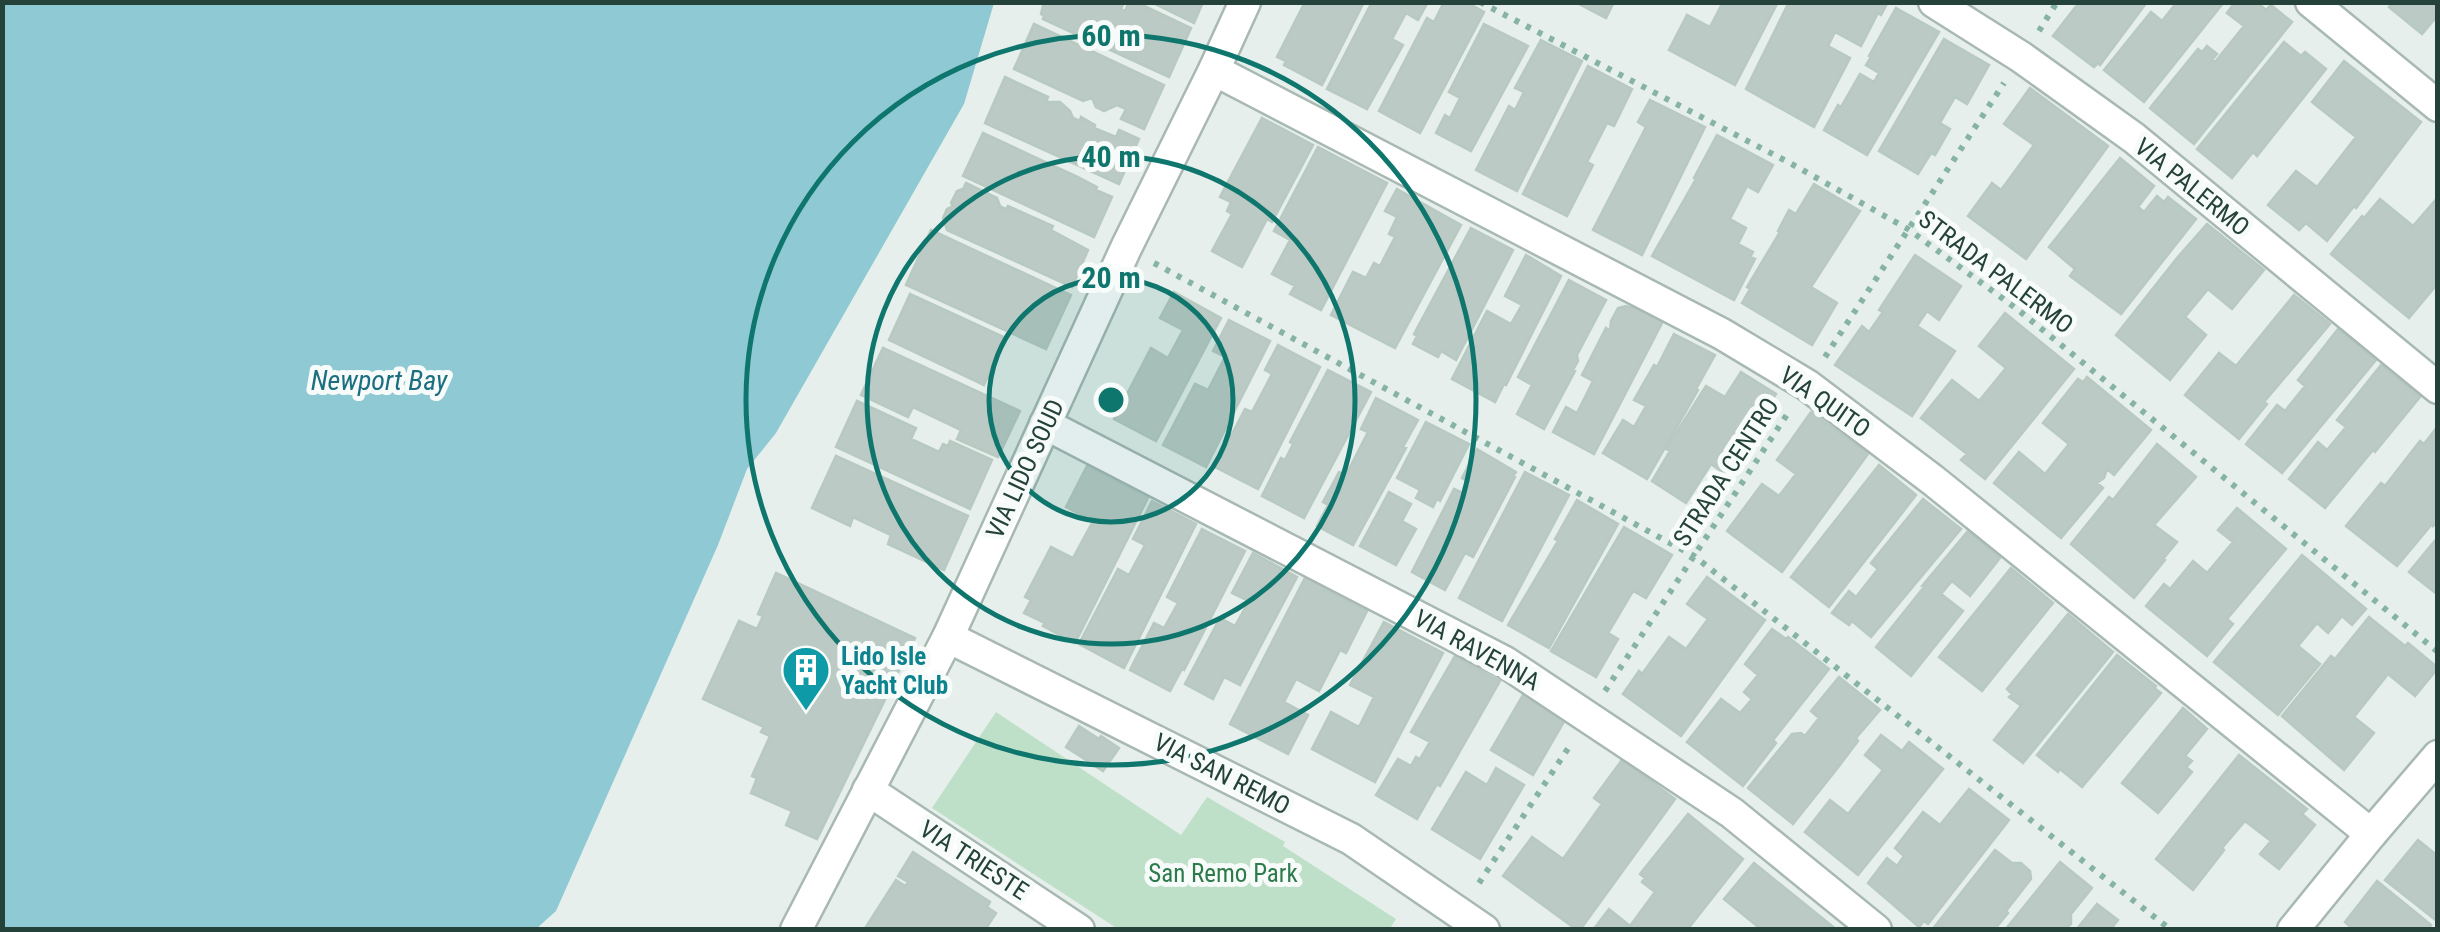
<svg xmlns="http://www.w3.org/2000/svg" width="2440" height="932" viewBox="0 0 2440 932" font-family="'Roboto Condensed',sans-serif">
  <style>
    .green { fill: #bfe0c8 }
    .water { fill: #8ec9d4 }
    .building { fill: #bbcac4; stroke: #b8c9c2; stroke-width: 2.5 }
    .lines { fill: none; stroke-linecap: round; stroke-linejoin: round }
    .minor-casing { stroke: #a8b8b2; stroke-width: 35 }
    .tertiary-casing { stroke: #a8b8b2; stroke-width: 35 }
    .path { stroke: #86b3a5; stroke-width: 6; stroke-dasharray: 5 8; stroke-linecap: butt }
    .minor { stroke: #fff; stroke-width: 30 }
    .tertiary { stroke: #fff; stroke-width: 30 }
    .ring { fill: none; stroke: #0f766e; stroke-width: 5 }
    .labels { text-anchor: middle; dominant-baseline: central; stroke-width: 10; stroke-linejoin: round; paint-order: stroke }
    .street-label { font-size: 25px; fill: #24423a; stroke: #f7fbf9 }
    .culture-label { font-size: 25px; font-weight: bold; fill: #0d838f; stroke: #f7fbf9; text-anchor: start }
    .park-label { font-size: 25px; fill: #2d7a4b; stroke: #f7fbf9 }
    .water-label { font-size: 28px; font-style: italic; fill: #1c6f80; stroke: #f7fbf9 }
    .centre { fill: #0f766e; stroke: #f7fbf9; stroke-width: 5 }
    .ring-label { font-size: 30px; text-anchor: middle; font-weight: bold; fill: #0f766e; stroke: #f7fbf9; stroke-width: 10; stroke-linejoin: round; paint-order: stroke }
  </style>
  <rect width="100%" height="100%" fill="#e6efeb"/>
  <path class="green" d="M996 712 1181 835 1207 797 1285 842 1283 846 1396 919 1389 930 1118 929 932 808Z"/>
  <path class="water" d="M2 3H994L964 104 776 433 747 469 718 545 556 911 536 929H3Z"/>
  <path class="building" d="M1044 2H1124L1121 9 1125 11 1129 2H1136L1191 28 1169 77 1043 19 1044 16 1041 14Z
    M1151 2H1203L1194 23Z
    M1305 2H1364L1322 85 1284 65 1286 61 1277 57Z
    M1372 2H1428L1418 20 1406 13 1392 39 1403 45 1367 109 1327 89Z
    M1444 2H1466L1484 12 1420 133 1379 111 1427 18 1434 22Z
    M1575 2H1614L1606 18Z
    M1723 2H1778L1735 85 1669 50 1687 15 1710 27Z
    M1789 2H1888L1881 15 1878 13 1861 46 1835 32 1828 46 1850 58 1814 127 1746 89Z
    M2147 2 2100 65 2098 63 2094 67 2053 36 2077 5 2074 2Z
    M2177 2H2224L2144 102 2104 70 2151 12 2162 21Z
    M2235 2H2257L2266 10 2271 5 2292 22 2194 144 2150 108 2198 49 2202 52 2207 46 2217 54 2212 60 2215 62 2244 26 2227 13Z
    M2393 2H2438V15L2422 34 2389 7Z
    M1896 8 1939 32 1867 155 1824 130 1838 105 1841 107 1860 74 1874 82 1879 73 1866 65 1871 57 1869 56Z
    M1034 24 1164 85 1144 129 1121 119 1126 109 1117 105 1104 111 1096 107 1092 98 1083 101 1014 69Z
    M1484 24 1528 46 1471 151 1436 133 1445 115 1450 118 1460 98 1449 92Z
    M1944 39 1989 65 1967 104 1955 97 1940 123 1950 129 1935 155 1931 153 1918 174 1879 151Z
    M1541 40 1582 61 1517 191 1476 170 1509 106 1515 110 1524 92 1515 88Z
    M2284 42 2301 56 2305 52 2326 69 2257 156 2253 152 2232 178 2197 149Z
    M2344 61 2421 122 2356 208 2354 206 2327 241 2306 223 2299 230 2268 205 2296 171 2317 187 2356 137 2312 102Z
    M1588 66 1632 89 1614 126 1607 123 1587 162 1593 165 1567 216 1523 194Z
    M1005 77 1048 97 1046 102H1060L1070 111 1073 118 1080 121 1081 117 1095 125 1094 128 1116 137 1119 130 1139 139 1119 184 985 123Z
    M2030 88 2108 146 2026 259 1968 216 1992 183 2001 190 2034 145 2004 124Z
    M1650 100 1705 127 1642 255 1593 230 1646 127 1638 122Z
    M1262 118 1313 145 1272 222 1267 219 1242 267 1212 251 1232 214 1227 211 1231 202 1220 197Z
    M983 133 1078 177 1097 187 1096 190 1112 197 1094 237 963 176Z
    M1717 135 1773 165 1758 192 1747 186 1730 219 1746 228 1738 244 1753 252 1750 257 1755 259 1734 300 1652 256 1696 179 1694 178Z
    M1318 147 1387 183 1321 310 1290 294 1295 286 1272 274 1290 240 1274 231Z
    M2120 158 2154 186 2138 207 2144 212 2157 196 2164 202 2168 197 2196 219 2121 314 2070 276 2075 269 2049 247Z
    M966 183 997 198 1000 206 1006 209 1008 206 1053 226 1051 230 1088 250 1072 287 947 230 943 218 947 209 953 206 951 203 957 191 963 189Z
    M1814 184 1860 211 1811 287 1837 303 1812 345 1742 303 1750 289 1747 287 1780 232 1778 231 1789 210 1796 214Z
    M1397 189 1461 225 1395 348 1331 315 1353 272 1366 278 1374 263 1380 266 1395 237 1389 234 1397 217 1385 211Z
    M2438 197V283L2409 318 2331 254 2362 216 2364 218 2380 199 2413 226Z
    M2207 224 2264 270 2232 309 2208 289 2185 317 2206 335 2170 380 2116 335 2177 258Z
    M1471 228 1513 250 1456 360 1441 351 1438 357 1413 344 1417 336 1414 334Z
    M931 230 1071 295 1046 349 906 285Z
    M1526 255 1561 276 1506 385 1504 384 1495 402 1452 379 1487 311 1511 324 1522 305 1505 296Z
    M1915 255 1961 286 1939 320 1927 311 1917 326 1955 351 1912 416 1835 365 1862 326 1869 332 1883 312 1879 310Z
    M1569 280 1606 300 1577 355 1578 361 1573 370 1575 371 1544 429 1517 414 1532 385 1518 377Z
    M1174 292 1221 318 1156 441 1114 419 1151 348 1168 358 1183 330 1160 318Z
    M910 294 1006 338 984 385 889 340Z
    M2294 295 2330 324 2264 402 2267 404 2239 439 2185 395 2219 353 2236 366Z
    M1632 305 1663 321 1594 454 1553 432 1566 407 1577 413 1593 381 1582 375 1606 328 1610 331 1611 321 1618 308 1626 306 1631 308Z
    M2005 313 2074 369 1985 479 1961 460 1967 454 1921 418 1952 380 1979 401 2006 368 1979 346Z
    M1229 320 1270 341 1206 467 1163 445 1195 384 1208 390 1225 357 1213 351Z
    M2338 329 2376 360 2282 473 2246 444 2277 405 2285 411 2305 386 2298 380Z
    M1674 334 1715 355 1696 389 1698 390 1647 479 1603 453 1623 420 1634 427 1646 406 1634 400 1654 365 1657 367Z
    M1278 345 1320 367 1258 489 1215 467 1245 409 1252 412 1272 374 1265 370Z
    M883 348 1020 411 998 457 957 439 961 430 913 407 908 417 861 395Z
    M2381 365 2420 397 2375 452 2373 450 2325 508 2289 479 2318 442 2327 450 2346 427 2337 420Z
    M1328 370 1371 392 1304 518 1262 496 1281 458 1285 460 1293 444 1290 442Z
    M1741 372 1776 394 1726 475 1711 464 1686 503 1652 481 1670 451 1666 449 1706 386 1725 397Z
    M2087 377 2151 430 2114 475 2107 469 2104 478 2097 483 2103 488 2061 538 1994 483 2019 452 2045 474 2069 444 2043 423 2078 379 2083 382Z
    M1376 398 1418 420 1403 447 1406 448 1353 545 1317 526 1328 505 1323 502 1339 472 1346 475 1368 432 1361 429Z
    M857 401 916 428 911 439 939 452 943 444 948 446 950 441 992 460 970 509 836 447Z
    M1811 412 1868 454 1782 572 1727 531 1762 484 1779 496 1796 474 1777 460Z
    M1426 422 1469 444 1440 501 1437 499 1433 507 1416 498 1420 490 1397 478Z
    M2438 426V520L2433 526 2432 524 2397 566 2346 526 2381 483 2385 486 2420 441 2424 444Z
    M2157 444 2196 477 2154 525 2177 542 2163 559 2165 560 2134 598 2071 544 2109 497 2113 500Z
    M1477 449 1516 472 1513 476 1515 477 1473 557 1465 553 1445 590 1412 572 1454 489 1465 494 1471 483 1462 478Z
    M836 456 968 516 944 570 888 544 891 535 853 517 850 526 812 508Z
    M1879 465 1916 495 1829 607 1791 577Z
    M1087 466 1148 498 1075 643 1043 626 1045 623 1024 613 1031 600 1025 597 1051 547 1073 558 1093 521 1066 507Z
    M1525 472 1569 495 1502 621 1459 598Z
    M1389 492 1411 504 1402 521 1416 529 1396 565 1360 546Z
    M1923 499 1961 529 1871 637 1852 621 1849 625 1832 613 1849 591 1856 597 1878 569 1871 563Z
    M1577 500 1618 524 1549 648 1508 625 1558 541 1555 539Z
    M1152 501 1196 524 1124 668 1079 644 1118 569 1129 575 1145 545 1133 539Z
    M2237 508 2286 549 2227 619 2233 624 2207 656 2146 606 2164 584 2170 589 2193 561 2207 573 2233 542 2218 530Z
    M1624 527 1672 555 1646 598 1633 591 1608 633 1618 639 1596 677 1551 651Z
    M1202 529 1245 551 1184 670 1182 669 1170 691 1130 670 1154 623 1164 628 1178 603 1167 597Z
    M1968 531 2000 558 1970 596 1952 581 1941 594 1963 611 1911 676 1876 647 1924 587 1922 586Z
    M2438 537V595L2409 572Z
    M1253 553 1297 577 1240 685 1224 677 1213 699 1185 684 1220 618 1235 626 1249 601 1232 593Z
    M2302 555 2366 609 2352 625 2342 616 2328 633 2317 623 2298 646 2320 664 2278 715 2214 662Z
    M2011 568 2053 603 1982 691 1939 657Z
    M776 573 915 638 817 839 786 825 792 811 751 793 757 778 752 776 770 736 761 732 764 727 703 699 739 621 757 629 763 616 758 614Z
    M1306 576 1325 586 1324 589 1367 611 1346 653 1340 650 1319 691 1296 679 1284 702 1308 715 1288 754 1230 724Z
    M1707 577 1765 620 1681 736 1623 694 1639 671 1642 674 1669 637 1686 649 1708 619 1687 604Z
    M2068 614 2113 652 2023 763 1994 740 2024 702 2020 705 2009 697 2012 694 2007 689Z
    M2369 617 2405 646 2408 643 2438 668 2415 696 2388 674 2354 717 2374 733 2344 770 2282 716 2331 656 2335 659Z
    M1384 622 1443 653 1375 782 1312 749 1331 712 1359 727 1374 697 1350 685Z
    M1772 629 1786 639 1788 637 1829 669 1773 740 1776 743 1743 786 1687 742 1721 699 1740 713 1752 699 1744 692 1758 675 1745 664Z
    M2117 655 2156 686 2154 688 2161 693 2082 787 2060 769 2058 772 2037 755Z
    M1455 656 1500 681 1440 786 1437 784 1417 819 1376 795 1398 759 1411 766 1416 757 1420 759 1430 742 1411 732Z
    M1839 677 1880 710 1856 738 1858 741 1836 770 1793 824 1748 788 1792 734 1801 733 1805 736 1819 718 1811 711Z
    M1523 695 1565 720 1533 775 1491 750Z
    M2183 708 2207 729 2185 756 2192 761 2186 767 2192 772 2158 813 2122 783Z
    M1079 726 1099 739 1101 736 1119 748 1103 771 1066 747Z
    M1881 735 1902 751 1909 742 1943 769 1858 875 1805 832 1830 800 1848 814 1883 770 1865 755Z
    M2239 755 2307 809 2302 814 2315 825 2279 869 2260 854 2271 841 2245 821 2222 848 2224 850 2193 890 2156 859Z
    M1622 760 1675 799 1580 930H1577L1503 876 1532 837 1563 859 1602 804 1594 798Z
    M1496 768 1524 785 1480 859 1432 829 1466 772 1487 785Z
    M1969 789 2009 820 1928 924 1924 921 1919 927 1868 883 1887 858 1897 866 1904 856 1895 848 1923 812 1940 825Z
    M1688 814 1743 859 1687 930H1593L1609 909 1630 926 1655 892 1642 882 1645 878 1640 874Z
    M2418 840 2438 856V922L2385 880Z
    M1995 850 2012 863H2021L2030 871 2031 879 2006 911 2008 913 1994 930H1932Z
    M913 852 990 902 987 907 996 913 985 930H864L896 880 905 886 908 882 898 876Z
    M2060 862 2092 888 2071 914V924L2064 930H2005Z
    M1754 863 1837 930H1762L1724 899Z
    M2377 881 2431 925 2427 930H2354L2345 922Z
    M2097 904 2118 920 2110 930H2076Z"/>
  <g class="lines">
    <g class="minor-casing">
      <path id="minor" d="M1934 2 2021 57 2134 138 2438 388
        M2311 2 2438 106
        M1214 70 1722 334 1807 385 1934 481 2371 834
        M1045 424 1505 662 1732 813 1876 930
        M948 637 1351 839 1484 930
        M868 790 1079 930"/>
    </g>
    <g class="tertiary-casing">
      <path id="tertiary" d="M796 930 948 637 1126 248 1214 70 1245 2
        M2293 930 2371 834 2438 756"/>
    </g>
    <path class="path" d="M1480 2 1790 163 1908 229 2017 309 2438 652
      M2039 31 2057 2
      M1154 263 1694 556 2171 930
      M1825 357 2004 83
      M1605 691 1788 413
      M1479 883 1571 744"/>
    <use href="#minor" class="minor"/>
    <use href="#tertiary" class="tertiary"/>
  </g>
  <circle cx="1111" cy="400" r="122" fill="#0f766e" fill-opacity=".12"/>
  <g class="ring">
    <circle cx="1111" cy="400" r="122"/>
    <circle cx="1111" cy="400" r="244"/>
    <circle cx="1111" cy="400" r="365"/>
  </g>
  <defs>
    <g id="building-pin" transform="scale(2.5)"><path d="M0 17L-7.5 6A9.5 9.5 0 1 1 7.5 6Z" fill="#0f9aa8" stroke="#f7fbf9"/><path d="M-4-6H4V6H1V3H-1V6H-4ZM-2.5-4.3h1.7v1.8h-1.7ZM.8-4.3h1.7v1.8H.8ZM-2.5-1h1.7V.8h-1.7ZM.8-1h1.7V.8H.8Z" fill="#fff"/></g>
  </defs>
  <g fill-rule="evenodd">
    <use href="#building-pin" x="806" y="670"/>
  </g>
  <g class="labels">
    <g class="street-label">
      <text transform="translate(2192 187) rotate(39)">VIA PALERMO</text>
      <text transform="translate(1996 272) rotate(37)">STRADA PALERMO</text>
      <text transform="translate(1825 402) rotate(35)">VIA QUITO</text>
      <text transform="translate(1025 469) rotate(-65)">VIA LIDO SOUD</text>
      <text transform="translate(1726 472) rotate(-57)">STRADA CENTRO</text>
      <text transform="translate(1477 650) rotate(29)">VIA RAVENNA</text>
      <text transform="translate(1222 774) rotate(27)">VIA SAN REMO</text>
      <text transform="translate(974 860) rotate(33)">VIA TRIESTE</text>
    </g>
    <g class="culture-label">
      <text x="841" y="656">Lido Isle<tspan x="841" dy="29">Yacht Club</tspan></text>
    </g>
    <g class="park-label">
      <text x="1223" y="873">San Remo Park</text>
    </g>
    <g class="water-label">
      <text x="379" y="380">Newport Bay</text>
    </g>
  </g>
  <circle cx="1111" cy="400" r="15" class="centre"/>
  <g class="ring-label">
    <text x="1111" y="46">60 m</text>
    <text x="1111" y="167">40 m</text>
    <text x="1111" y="288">20 m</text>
  </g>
  <rect width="2440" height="932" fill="none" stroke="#24423a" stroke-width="10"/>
</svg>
